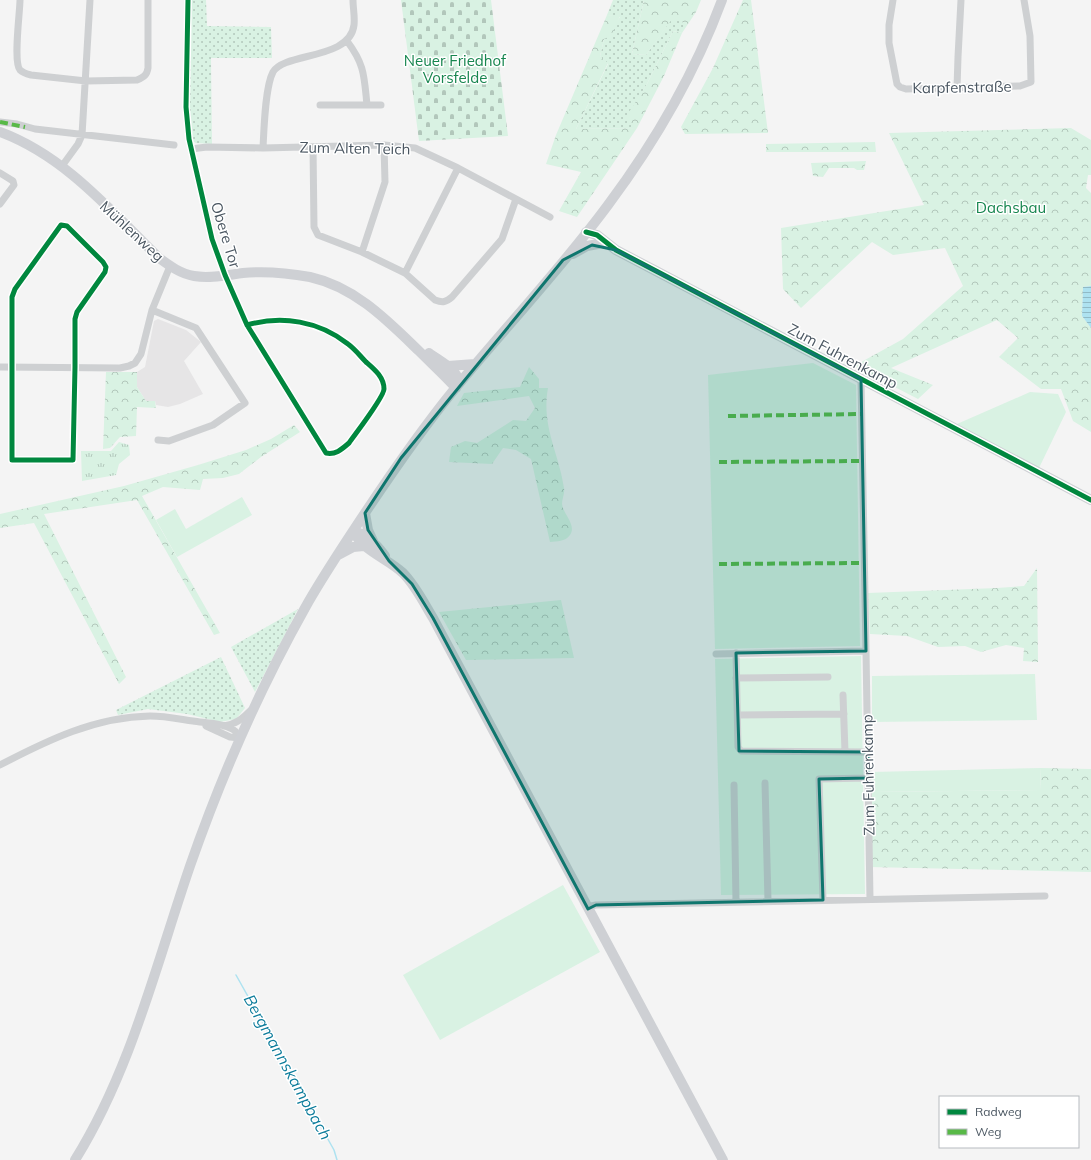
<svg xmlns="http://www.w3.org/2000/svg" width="1091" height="1160" viewBox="0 0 1091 1160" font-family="Mulish,sans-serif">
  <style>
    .education { fill: #e6e5e6 }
    .grass { fill: url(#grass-dots) }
    .forest { fill: url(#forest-crowns) }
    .cemetery { fill: url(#cemetery-stones) }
    .park { fill: url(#park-tufts) }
    .garden { fill: #d9f2e3 }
    .water { fill: url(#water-rules) }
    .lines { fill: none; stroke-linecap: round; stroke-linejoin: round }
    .stream { stroke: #aee2f0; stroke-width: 1.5 }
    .street { stroke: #ced0d2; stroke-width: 7 }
    .secondary { stroke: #ced0d4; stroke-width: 10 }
    .quiet { stroke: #58b947; stroke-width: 4; stroke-dasharray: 8 4; stroke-linecap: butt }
    .cycleway-casing { stroke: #fff; stroke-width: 8 }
    .cycleway { stroke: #00873e; stroke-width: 5 }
    .marked { fill: #0f766e; fill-opacity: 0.2; stroke: #0f766e; stroke-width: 3; stroke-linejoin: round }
    .labels { text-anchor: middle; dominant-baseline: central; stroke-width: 3; stroke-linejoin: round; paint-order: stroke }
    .park-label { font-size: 15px; fill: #17864f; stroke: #fff }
    .street-label { font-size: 15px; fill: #4a5661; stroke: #fff }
    .water-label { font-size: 16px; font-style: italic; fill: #0c7c9b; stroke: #fff }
  </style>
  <defs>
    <pattern id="grass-dots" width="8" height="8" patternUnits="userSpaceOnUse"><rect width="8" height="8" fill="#d9f2e3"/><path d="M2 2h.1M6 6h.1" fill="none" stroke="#b2c7bb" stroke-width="1.8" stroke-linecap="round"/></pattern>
    <pattern id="forest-crowns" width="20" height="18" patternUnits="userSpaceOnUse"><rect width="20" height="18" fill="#d9f2e3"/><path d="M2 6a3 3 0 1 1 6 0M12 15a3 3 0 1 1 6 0" fill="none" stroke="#b2c7bb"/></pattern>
    <pattern id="cemetery-stones" width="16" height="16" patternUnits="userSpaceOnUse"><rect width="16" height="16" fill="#d9f2e3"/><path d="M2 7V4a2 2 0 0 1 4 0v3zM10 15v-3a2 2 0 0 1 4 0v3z" fill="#b2c7bb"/></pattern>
    <pattern id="park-tufts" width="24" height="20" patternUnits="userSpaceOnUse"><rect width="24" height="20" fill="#d9f2e3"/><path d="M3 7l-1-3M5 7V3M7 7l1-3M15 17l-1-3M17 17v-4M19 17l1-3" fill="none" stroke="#b2c7bb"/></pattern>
    <pattern id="water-rules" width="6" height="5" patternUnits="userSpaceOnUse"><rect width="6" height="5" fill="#aee2f0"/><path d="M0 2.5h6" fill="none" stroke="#90bac6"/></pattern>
  </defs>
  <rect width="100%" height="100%" fill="#f4f4f4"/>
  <path class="education" d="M158 319 186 330 201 342 184 361 203 394 180 404 168 407 156 405 155 401H146L137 387V372L145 367 154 321Z"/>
  <path class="grass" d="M188 0H206L207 26 271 27 272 58H211L212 144 196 143 189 139Z
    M613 0H644L632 54 646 55 672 18 688 24 682 33 673 31 647 84 630 112 637 128 576 129 608 64 600 56 604 39 620 17 607 15Z
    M298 609 255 692 231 647Z
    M221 657 245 708 236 719 220 722 187 714 148 709 118 715 116 710Z"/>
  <path class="forest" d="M644 0H701L696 12 688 24 672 19 646 55 632 54Z
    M743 0H751L768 133 685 134 681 127 713 68Z
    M607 15 620 16 611 36 604 39 600 56 608 63 576 129 636 128 629 121V112L647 84 673 31 682 33 664 76 637 128 577 217 559 211 581 172 546 164 556 135Z
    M1071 128 1091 140V175H1088L1086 188 1091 193V286L1083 287 1082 316 1091 328V432L1073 421 1061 389H1041L999 357 1018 338 997 320 891 368 933 385 918 399 854 366 903 339 963 286 945 248 893 255 872 242 801 308 783 289 781 228 924 205 889 133Z
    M875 142 876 152H766V144Z
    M866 161 864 170H857L854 168H829L823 177 813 176 811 163Z
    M529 367 539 379V388H548C541 426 559 453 564 488 565 493 562 499 562 504 563 514 577 525 570 535 565 542 557 541 550 542L531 459 516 450 503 448 492 464 449 462 451 447 465 441 477 443 513 420 526 421 535 408 529 396 457 406 464 393 520 387Z
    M106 372H137V387L146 401H155L156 408 137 407 136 436 120 437 110 448 103 449Z
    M294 425 300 432 261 457 239 474 223 478 203 479 200 490 163 487 142 496 220 633 214 635 137 500 44 514 126 677 119 684 34 523 0 528V514L124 486 198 465 246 450 271 439Z
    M1037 568 1038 662 1023 661 1024 648 1006 645 981 652 965 646 938 647 907 636 870 634 868 593 997 588 1024 586Z
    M561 600 574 658 466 660 439 612Z
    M1041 768 1091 769V872L869 867 872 792 1040 790Z"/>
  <path class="cemetery" d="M401 0H491L508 136 419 141Z"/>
  <path class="park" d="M119 442 129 445 130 455 119 464 116 475 82 481 81 451H111Z"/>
  <path class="garden" d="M813 363 856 385 860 646 715 649 708 375Z
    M1030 392 1058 394 1066 412 1039 468 957 424Z
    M242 497 252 515 177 557 156 520 175 509 186 529Z
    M861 656 865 894 721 895 715 659Z
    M1035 674 1037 720 872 722V676Z
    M1041 768 1040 790 872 792V772Z
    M563 885 600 952 440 1040 403 975Z"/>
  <path class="water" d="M1091 286V328L1082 316 1083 287Z"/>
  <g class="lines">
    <path class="stream" d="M236 975 334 1150 337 1160"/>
    <path class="street" d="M20 0C20 12 13 62 20 70 23 73 27 74 31 75L86 81 137 80C144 77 147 75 148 68V0
      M188 0 186 107 189 139 212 239 225 275 247 325 326 453C336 455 342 449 349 443 356 433 384 397 384 389 384 377 374 369 366 362 360 356 355 349 348 344 319 321 282 315 247 325
      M893 0 889 25V43L897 84 900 87 906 89 1020 86 1031 82 1030 36 1024 0
      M347 41C365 65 364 76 367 105
      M957 88 958 57 961 0
      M320 105H381
      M0 122 17 124 35 129 174 145
      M313 147 314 227 318 235 362 252 405 273 435 300C443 303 446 302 452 297L502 239 516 199
      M263 148C264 129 265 87 273 72 285 52 350 60 354 25 355 17 353 8 353 0
      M191 149 207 147 263 148 384 145 415 148 458 168 550 217
      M62 166 78 144 82 135 90 0
      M0 173 13 181 14 185 0 204
      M61 225 67 226 103 262 106 267 105 272 77 312 75 319V367L73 460H12V297L15 289Z
      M362 252 385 182 384 145
      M405 273 458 168
      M152 310 196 328 245 403 213 425 169 441 158 440
      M0 367 120 368 129 366 135 363 141 354 152 310 170 266
      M861 379 866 651
      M736 653 738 747 741 751 868 752
      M716 654 866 651 870 899
      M736 678 828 677
      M843 695 845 752
      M738 715 844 714
      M206 726 230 737 240 738
      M224 726C236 724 242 719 250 711
      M0 765C48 740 95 717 150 716 165 716 179 719 193 721 204 723 226 723 235 731 237 733 238 736 240 738
      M765 783 768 901
      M734 785 736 902
      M823 900 819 779 868 778
      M588 909 591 906 596 905 1045 896"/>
    <path class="secondary" d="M0 132C65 156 111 211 159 258 170 266 181 274 194 276 210 279 227 275 243 273 265 271 288 273 310 277 355 287 387 320 419 351 431 363 444 375 456 388
      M586 232 597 235 616 250 658 272 1091 500
      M573 254 587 246 598 244
      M429 353C441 362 455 368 460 382
      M448 366 475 364
      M365 513 368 530 373 541
      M353 531C363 551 387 558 403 573 415 585 424 603 433 618L723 1160
      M353 531C367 534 377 545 385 556
      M338 555 353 547 364 546
      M75 1160C131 1070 156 965 190 866 221 777 259 690 305 608 320 581 338 554 355 528 386 481 417 435 453 391 504 329 560 270 608 205 655 142 695 73 722 0"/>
    <path class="quiet" d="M0 122 25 127
      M728 416 862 414
      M719 462 862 461
      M719 564 863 563"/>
    <g class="cycleway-casing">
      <path id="cycleway" d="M188 0 186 107 189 139 212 239 225 275 247 325 326 453C336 455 342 449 349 443 356 433 384 397 384 389 384 377 374 369 366 362 360 356 355 349 348 344 319 321 282 315 247 325
        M61 225 67 226 103 262 106 267 105 272 77 312 75 319V367L73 460H12V297L15 289Z
        M586 232 597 235 616 250 658 272 1091 500"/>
    </g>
    <use href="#cycleway" class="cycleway"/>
  </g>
  <path class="marked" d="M592 245 616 250 861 379 866 651 736 653 739 751 868 752V778L819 779 823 900 596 905 588 909 433 618 412 584 389 561 368 530 365 513 401 458 563 260Z"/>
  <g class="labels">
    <g class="park-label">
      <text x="455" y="60">Neuer Friedhof<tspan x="455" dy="17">Vorsfelde</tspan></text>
      <text x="1011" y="207">Dachsbau</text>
    </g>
    <g class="street-label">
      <text transform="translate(962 87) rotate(-1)">Karpfenstraße</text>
      <text transform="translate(355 148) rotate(1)">Zum Alten Teich</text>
      <text transform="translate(132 231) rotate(43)">Mühlenweg</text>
      <text transform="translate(226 235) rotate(73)">Obere Tor</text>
      <text transform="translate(843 356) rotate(28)">Zum Fuhrenkamp</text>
      <text transform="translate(868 775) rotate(-91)">Zum Fuhrenkamp</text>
    </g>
    <g class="water-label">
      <text transform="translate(288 1067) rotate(61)">Bergmannskampbach</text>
    </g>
  </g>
  <rect x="939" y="1096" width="140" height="52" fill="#ffffff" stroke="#b7bbc0"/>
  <rect x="947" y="1109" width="20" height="6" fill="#00873e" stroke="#b7bbc0"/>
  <text x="975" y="1116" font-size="12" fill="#4a5661">Radweg</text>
  <rect x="947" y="1129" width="20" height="6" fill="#58b947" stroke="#b7bbc0"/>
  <text x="975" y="1136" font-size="12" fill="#4a5661">Weg</text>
</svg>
